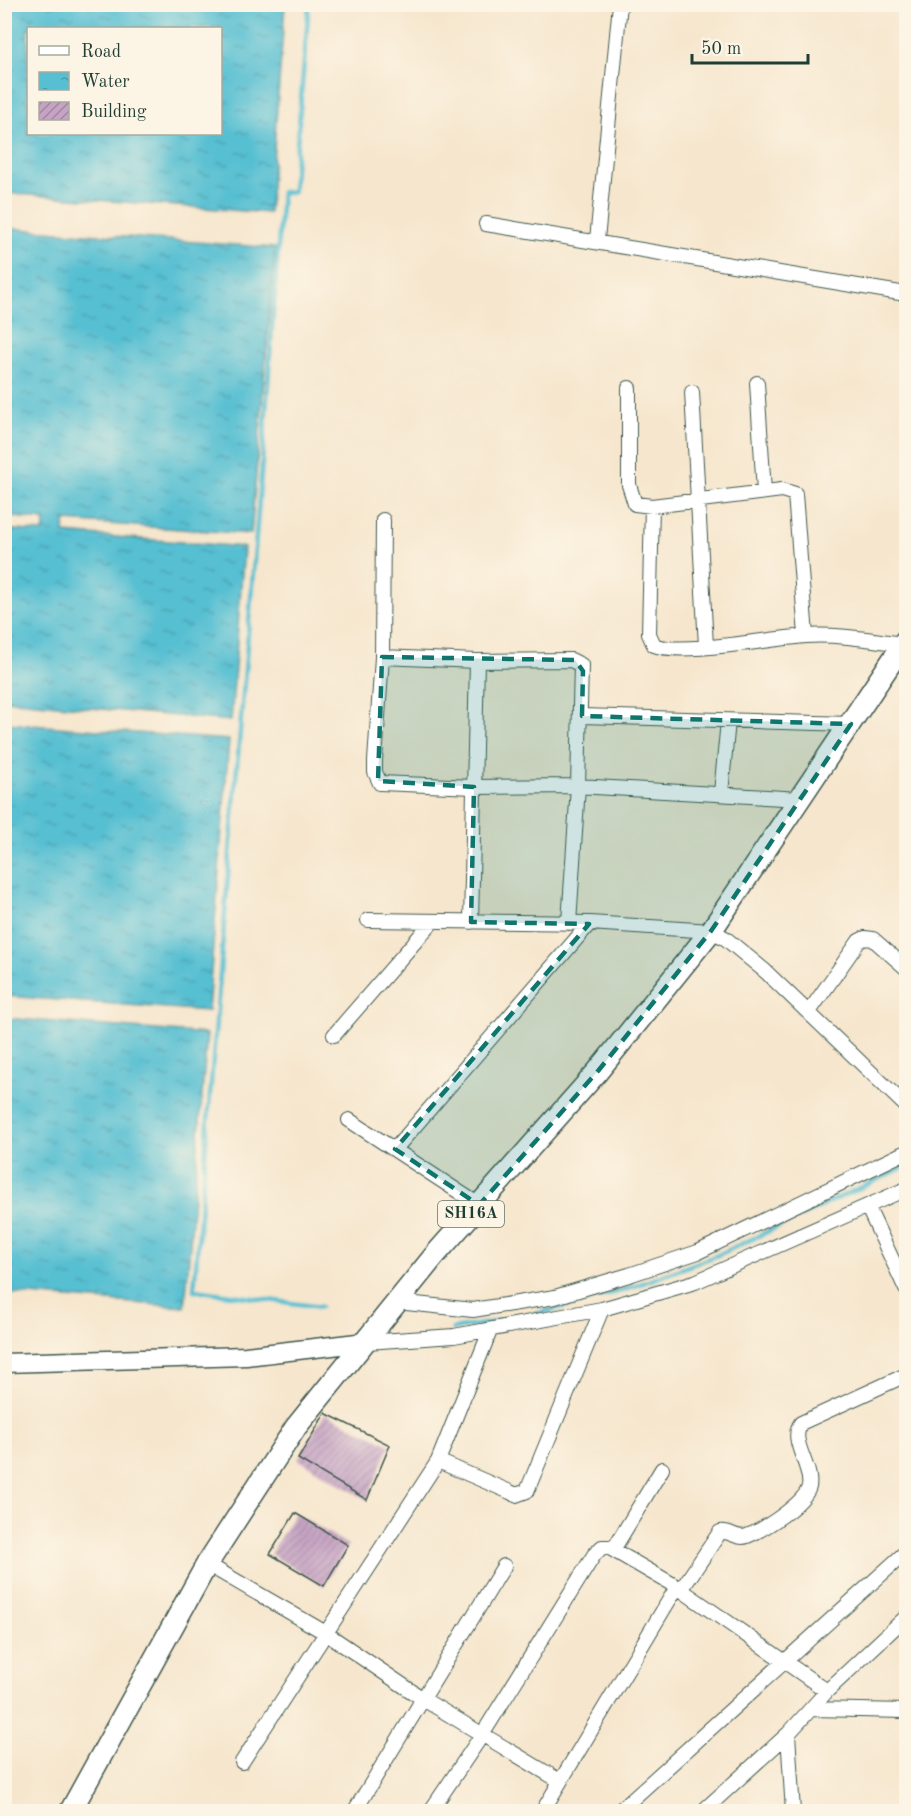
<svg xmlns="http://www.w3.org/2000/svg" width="911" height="1816" viewBox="0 0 911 1816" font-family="'Old Standard TT',serif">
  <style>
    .water { fill: url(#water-ripples); stroke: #3a7e83; stroke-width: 1.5; fill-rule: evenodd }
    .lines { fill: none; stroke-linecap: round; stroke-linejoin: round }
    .stream { stroke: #56bfd2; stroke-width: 4.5 }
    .building { fill: url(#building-hatch) }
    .street-casing { stroke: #3f564b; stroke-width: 16 }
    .secondary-casing { stroke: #3f564b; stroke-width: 21 }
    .primary-casing { stroke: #3f564b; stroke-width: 24 }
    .street { stroke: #fff; stroke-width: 14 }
    .secondary { stroke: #fff; stroke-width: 18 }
    .primary { stroke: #fff; stroke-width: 21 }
    .marked { fill: #0f766e; fill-opacity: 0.2; stroke: #0f766e; stroke-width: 4.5; stroke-dasharray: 12 8; stroke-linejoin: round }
    .labels { text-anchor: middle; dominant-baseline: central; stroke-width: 6; stroke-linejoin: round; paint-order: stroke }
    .shield { fill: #fcf5e5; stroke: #617469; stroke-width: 1.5 }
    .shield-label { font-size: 16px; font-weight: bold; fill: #1f3d34 }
  </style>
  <defs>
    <pattern id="water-ripples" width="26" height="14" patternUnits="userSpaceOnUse" patternTransform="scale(1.5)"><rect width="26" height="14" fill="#56bfd2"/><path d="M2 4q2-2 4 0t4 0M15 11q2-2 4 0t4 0" fill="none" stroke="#479cab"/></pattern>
    <pattern id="building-hatch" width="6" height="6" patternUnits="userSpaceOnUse" patternTransform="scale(1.5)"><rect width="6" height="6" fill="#c6a3c4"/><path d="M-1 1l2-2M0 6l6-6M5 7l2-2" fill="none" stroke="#a086a0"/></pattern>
  </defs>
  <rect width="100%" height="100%" fill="#fcf5e5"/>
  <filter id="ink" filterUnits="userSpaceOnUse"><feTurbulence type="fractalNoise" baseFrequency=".0167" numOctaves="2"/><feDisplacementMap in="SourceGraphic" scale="12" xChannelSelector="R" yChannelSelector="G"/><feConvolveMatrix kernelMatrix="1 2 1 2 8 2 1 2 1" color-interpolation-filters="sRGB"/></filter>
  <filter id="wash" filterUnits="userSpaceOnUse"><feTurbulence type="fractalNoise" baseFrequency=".008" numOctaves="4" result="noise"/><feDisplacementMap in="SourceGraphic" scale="24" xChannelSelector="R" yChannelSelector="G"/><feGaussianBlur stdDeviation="1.35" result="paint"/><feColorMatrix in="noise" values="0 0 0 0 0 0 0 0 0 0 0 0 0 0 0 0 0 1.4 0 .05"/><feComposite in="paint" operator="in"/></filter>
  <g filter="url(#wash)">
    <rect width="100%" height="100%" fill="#f6e6cd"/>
    <path class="water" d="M4 5H285L269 213 5 193ZM28 28H220V134H28Z
      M5 228 275 248 251 534 65 521 64 533 244 547 231 721 5 700V529L43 532 45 520 5 516Z
      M5 723 229 740 208 1011 5 996Z
      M4 1018 207 1034 185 1307 5 1293Z"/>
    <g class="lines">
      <path class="stream" d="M309 4 293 192H282L263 451 194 1290 321 1307
        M525 1317 627 1289 718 1255 906 1166
        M453 1329 496 1322"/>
    </g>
    <g id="blocks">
      <path class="building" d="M325 1413 390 1445 367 1500 298 1459Z
        M295 1513 348 1545 324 1586 270 1554Z"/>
    </g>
  </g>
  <g filter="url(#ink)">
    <use href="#blocks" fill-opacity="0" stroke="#3f564b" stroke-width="1.5"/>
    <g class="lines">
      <g class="street-casing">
        <path id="street" d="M486 224 906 294
          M597 240 620 4
          M757 383 764 492
          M629 388V485L635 504 652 506 782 490 795 494 806 636
          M692 392 706 646
          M652 506 649 634 654 645C678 656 774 638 806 636 839 634 871 640 903 644
          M383 520 382 657 375 761V772L380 783 474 787 578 786 800 799
          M382 657 477 661 571 660 581 665 578 786 569 923
          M582 716 851 724
          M721 793 728 721
          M368 920 590 923 711 931 725 938 765 971 906 1106
          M471 922 477 661
          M809 1012 859 941 865 938 873 939 906 968
          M334 1035 433 921
          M349 1120 479 1205
          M395 1149 590 923
          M868 1208 906 1289
          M397 1302 473 1310 555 1297 629 1275 698 1252 906 1152
          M490 1331 438 1461 510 1492 516 1495 527 1491 602 1309
          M366 1342 454 1336 602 1309 695 1282 906 1189
          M613 1550 662 1469
          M207 1564 324 1632 423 1699 560 1781
          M681 1590 720 1532C730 1530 737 1540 747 1536 763 1530 804 1504 809 1487 813 1466 788 1441 801 1423L906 1375
          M812 1709 906 1711
          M788 1734 793 1812
          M242 1762 438 1461
          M354 1812 504 1566
          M430 1812 482 1735 594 1555 602 1547H608L677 1587 827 1691
          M542 1812 677 1587
          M618 1812 906 1552
          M702 1812 788 1734 827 1691 906 1617"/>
      </g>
      <g class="secondary-casing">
        <path id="secondary" d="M4 1363 246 1356 366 1342"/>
      </g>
      <g class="primary-casing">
        <path id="primary" d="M70 1812 207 1564 296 1427 435 1255 598 1071 711 931 906 640"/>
      </g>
      <use href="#street" class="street"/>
      <use href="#secondary" class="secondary"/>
      <use href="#primary" class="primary"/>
    </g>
  </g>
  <path class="marked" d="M382 657 575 660 583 671 582 716 851 724 711 931 598 1071 479 1205 395 1149 589 924 471 922 474 787 378 781Z"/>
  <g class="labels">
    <rect class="shield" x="438" y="1201" width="66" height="26" rx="4.5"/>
    <g class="shield-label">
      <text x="471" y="1214">SH16A</text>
    </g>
  </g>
  <rect width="911" height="1816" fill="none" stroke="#fcf5e5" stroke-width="24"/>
  <rect x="27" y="27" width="195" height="108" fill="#fcf5e5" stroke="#a4ab9e" stroke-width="1.5"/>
  <rect x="39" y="46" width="30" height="9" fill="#ffffff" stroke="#a4ab9e" stroke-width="1.5"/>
  <text x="81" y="57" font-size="18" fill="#1f3d34">Road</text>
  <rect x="39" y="72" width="30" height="18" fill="url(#water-ripples)" stroke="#a4ab9e" stroke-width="1.5"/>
  <text x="81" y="87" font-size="18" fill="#1f3d34">Water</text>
  <rect x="39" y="102" width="30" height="18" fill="url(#building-hatch)" stroke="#a4ab9e" stroke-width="1.5"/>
  <text x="81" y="117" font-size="18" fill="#1f3d34">Building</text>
  <path d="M692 54v9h116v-9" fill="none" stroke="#1f3d34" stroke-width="3"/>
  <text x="701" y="54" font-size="18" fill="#1f3d34" stroke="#fcf5e5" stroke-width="4.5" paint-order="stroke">50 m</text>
</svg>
